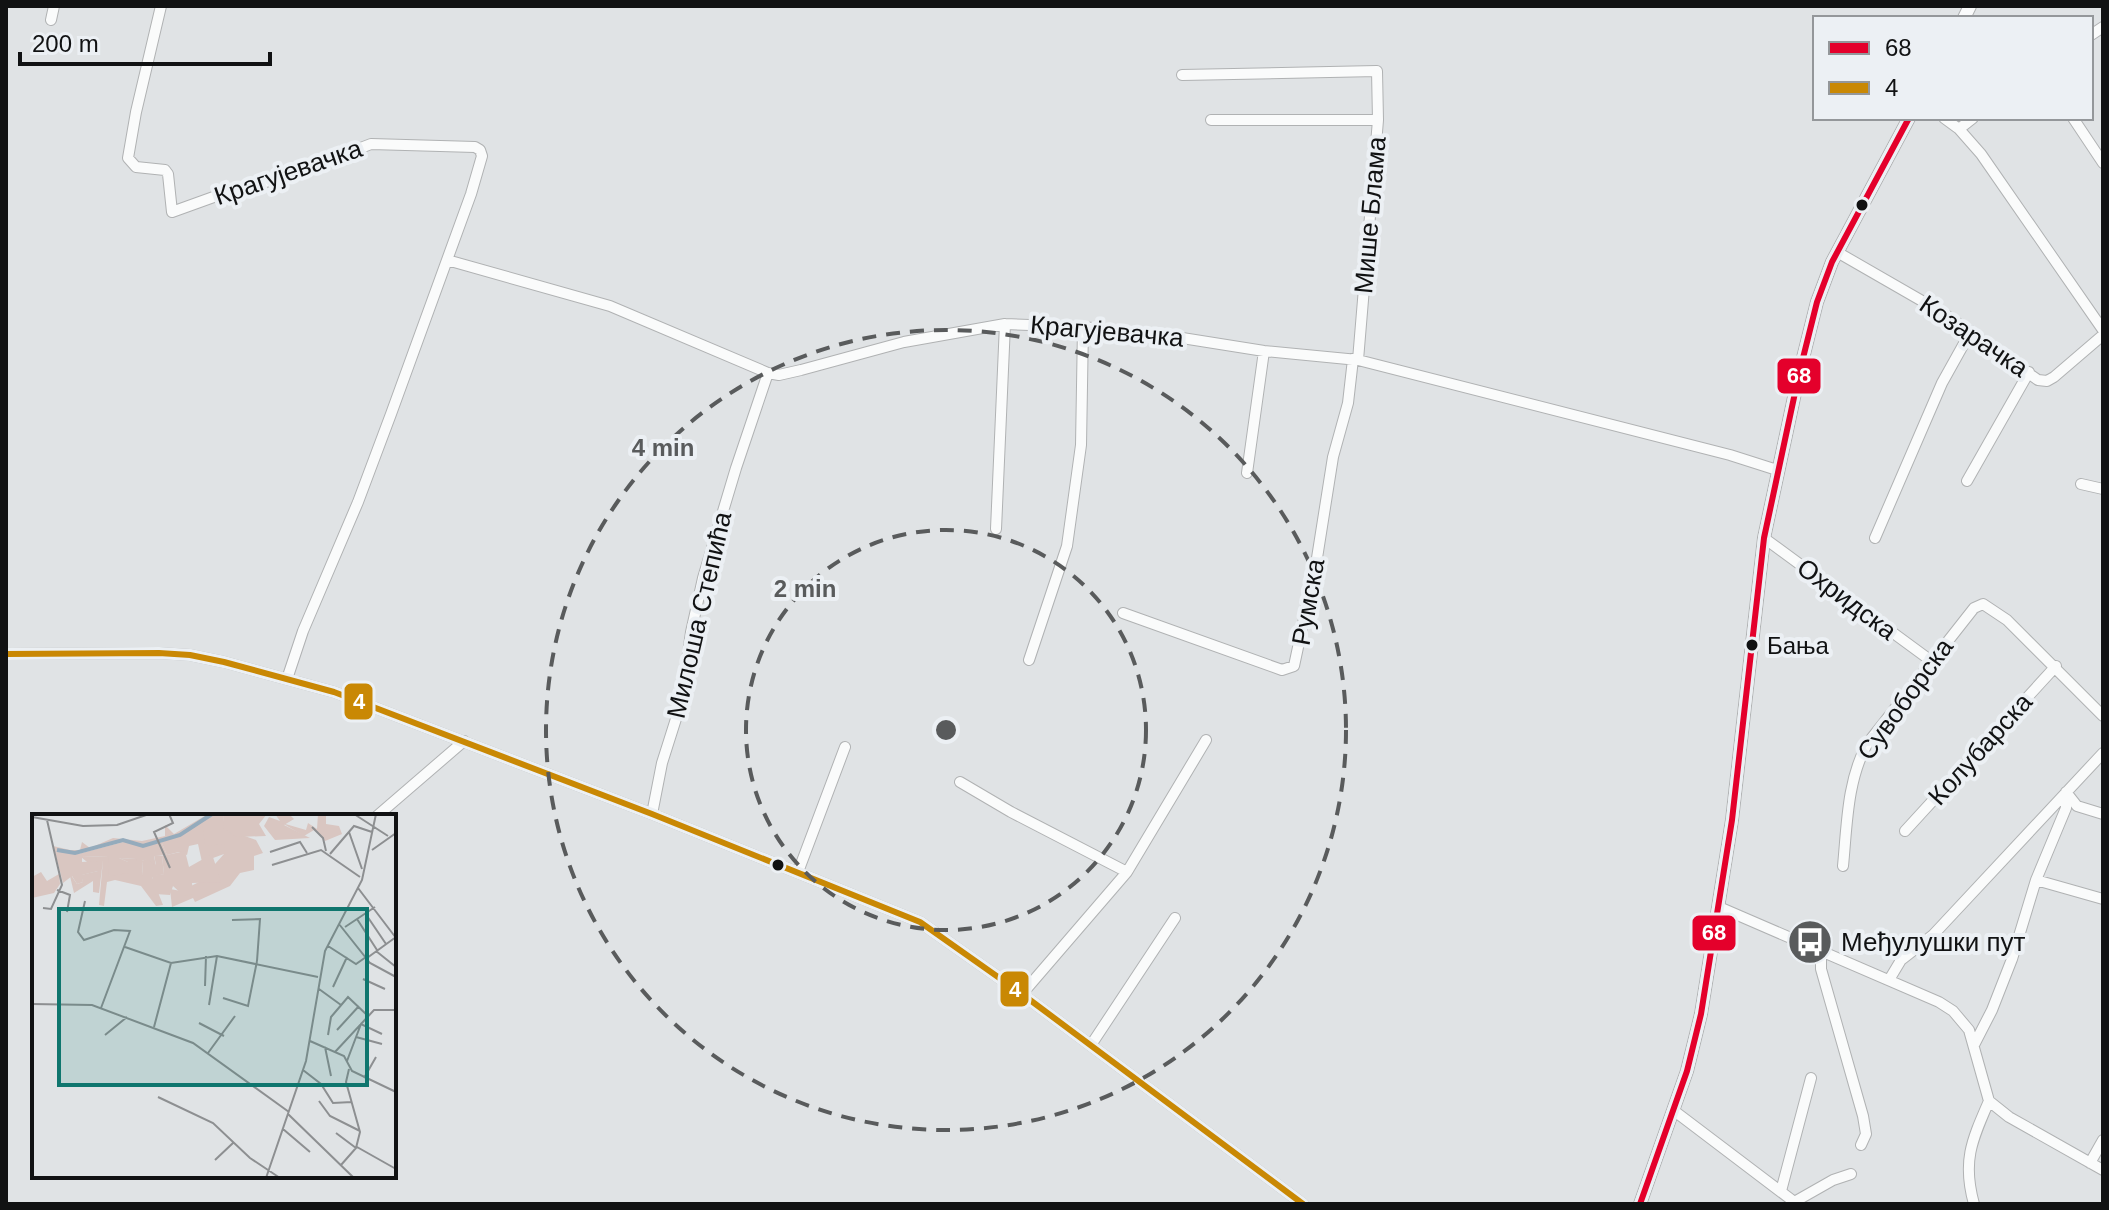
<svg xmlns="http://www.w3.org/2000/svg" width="2109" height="1210" viewBox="0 0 2109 1210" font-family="Arial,sans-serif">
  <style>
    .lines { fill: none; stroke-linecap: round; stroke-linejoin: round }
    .minor-casing { stroke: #b0b2b3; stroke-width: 12 }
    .major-casing { stroke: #b0b2b3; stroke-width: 14 }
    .minor { stroke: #fafbfb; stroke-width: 10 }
    .major { stroke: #fafbfb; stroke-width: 12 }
    .bus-1-casing { stroke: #ecf0f4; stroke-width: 12 }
    .bus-2-casing { stroke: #ecf0f4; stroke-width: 12 }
    .bus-1 { stroke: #e4002b; stroke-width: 6 }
    .bus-2 { stroke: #c98804; stroke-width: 6 }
    .ring { fill: none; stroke: #595b5c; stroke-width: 4; stroke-dasharray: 14 10 }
    .bus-dot { fill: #111213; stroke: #ecf0f4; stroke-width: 3 }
    .labels { text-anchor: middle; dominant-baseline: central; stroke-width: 8; stroke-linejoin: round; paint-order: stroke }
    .bus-label { font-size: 24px; fill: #111213; stroke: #ecf0f4; text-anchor: start }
    .street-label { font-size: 26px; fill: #111213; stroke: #ecf0f4 }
    .poi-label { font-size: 26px; fill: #111213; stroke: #ecf0f4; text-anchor: start }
    .inset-river { fill: none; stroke: #94abbc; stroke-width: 4 }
    .inset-road { fill: none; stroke: #8d8f91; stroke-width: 2 }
    .view { fill: #0f766e; fill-opacity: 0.15; stroke: #0f766e; stroke-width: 4 }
    .inset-edge { fill: none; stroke: #111213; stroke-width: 4 }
    .centre { fill: #595b5c; stroke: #ecf0f4; stroke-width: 4 }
    .ring-label { font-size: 24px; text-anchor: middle; font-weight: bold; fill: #595b5c; stroke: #ecf0f4; stroke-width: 8; stroke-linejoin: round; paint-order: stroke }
    .line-badge { stroke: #ecf0f4; stroke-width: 3 }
    .badge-label { font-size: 22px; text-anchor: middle; font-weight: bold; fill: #fff }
  </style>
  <rect width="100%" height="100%" fill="#e0e3e5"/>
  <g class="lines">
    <g class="minor-casing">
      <path id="minor" d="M161 6 136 112 128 158 136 167 165 170 168 174 172 212 233 190 282 178 371 144 475 147 480 150 482 156 471 194 391 414 358 502 303 631 287 679
        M51 20 54 6
        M2091 35 2103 27
        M1182 75 1377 71 1378 120 1358 360
        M1944 118 1959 129 1981 154 2103 330
        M2073 118 2103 163
        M1211 120H1378
        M1959 129 1973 118
        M1837 252 1943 313 2038 380 2047 381 2054 377 2103 335
        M447 260 610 306 768 373 779 375 801 370 904 342 1005 324 1083 327 1176 337 1264 351 1358 360 1730 455 1777 470
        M1247 473 1264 351
        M1967 481 2029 372
        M2081 484 2103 489
        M996 529 1005 324
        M1764 538 1930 660
        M1875 538 1942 383 1971 331
        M1123 613 1282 670 1294 666 1317 558 1333 457 1348 403 1353 359
        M6 654 159 653 190 655 224 662 334 692 652 814 920 922 1022 994 1303 1204
        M1029 660 1067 546 1081 445 1083 327
        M960 782 1011 812 1127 872
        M2066 792 2077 806 2103 814
        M652 814 662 763 681 703 691 632 703 578 736 468 768 373
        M377 816 464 741
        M1905 831 2056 666
        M1843 866C1847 825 1847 781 1867 744L1974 608 1983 604 2007 620 2103 716
        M798 872 845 747
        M2036 880 2103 899
        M1719 907 1939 1002 1953 1011 1969 1030 1989 1101 2009 1117 2103 1170
        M1821 952V969L1863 1116 1866 1134 1861 1145
        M1889 980 1901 960 1933 935 2103 753
        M1022 994 1127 872 1206 740
        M1091 1045 1175 918
        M1974 1045 1992 1010 2012 959 2036 880 2066 808V792
        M1673 1110 1797 1204
        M2090 1163 2103 1140
        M1781 1191 1811 1078
        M1796 1201 1833 1180 1851 1174
        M1974 1204C1962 1161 1972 1140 1989 1101"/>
    </g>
    <g class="major-casing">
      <path id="major" d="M1964 18 1970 6
        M1640 1204 1687 1071 1701 1014 1732 820 1764 538 1799 374 1817 302 1832 262 1909 118"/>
    </g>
    <use href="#minor" class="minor"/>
    <use href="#major" class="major"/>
    <g class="bus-1-casing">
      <path id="bus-1" d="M1640 1204 1687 1071 1701 1014 1732 820 1764 538 1799 374 1817 302 1832 262 1909 118"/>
    </g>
    <g class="bus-2-casing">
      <path id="bus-2" d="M6 654 159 653 190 655 224 662 334 692 652 814 920 922 1022 994 1303 1204"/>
    </g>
    <use href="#bus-1" class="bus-1"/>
    <use href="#bus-2" class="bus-2"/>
  </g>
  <g class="ring">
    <circle cx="946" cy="730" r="200"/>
    <circle cx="946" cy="730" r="400"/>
  </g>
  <defs>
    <g id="bus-disc" transform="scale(2.3)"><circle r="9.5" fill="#595b5c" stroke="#ecf0f4"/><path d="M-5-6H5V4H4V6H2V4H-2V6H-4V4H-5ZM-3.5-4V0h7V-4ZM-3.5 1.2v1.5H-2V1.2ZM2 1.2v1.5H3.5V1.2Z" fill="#fff"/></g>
  </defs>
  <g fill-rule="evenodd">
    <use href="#bus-disc" x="1810" y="942"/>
  </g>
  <g class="bus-dot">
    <circle cx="1862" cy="205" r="7"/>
    <circle cx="1752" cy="645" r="7"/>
    <circle cx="778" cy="865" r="7"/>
  </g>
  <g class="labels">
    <g class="bus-label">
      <text x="1767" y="645">Бања</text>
    </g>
    <g class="street-label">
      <text transform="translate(288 172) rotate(-19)">Крагујевачка</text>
      <text transform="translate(1370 215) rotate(-85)">Мише Блама</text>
      <text transform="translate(1107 331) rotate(5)">Крагујевачка</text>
      <text transform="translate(1974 336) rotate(34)">Козарачка</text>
      <text transform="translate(1847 599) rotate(37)">Охридска</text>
      <text transform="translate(1308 602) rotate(-80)">Румска</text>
      <text transform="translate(699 615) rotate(-77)">Милоша Степића</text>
      <text transform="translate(1905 699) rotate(-54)">Сувоборска</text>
      <text transform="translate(1980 749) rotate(-48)">Колубарска</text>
    </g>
    <g class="poi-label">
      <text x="1841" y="942">Међулушки пут</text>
    </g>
  </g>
  <g transform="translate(32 814)">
    <rect width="364" height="364" fill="#e0e3e5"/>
    <path d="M243 0H257L262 5 252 11 278 24 243 26 232 12 237 3 248 7Z" fill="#d9c6c1"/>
    <path d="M176 0H191L193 15 224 26 231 39 222 42V56L208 59 198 72 163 88 161 84 140 93 138 75 149 77 167 68 192 40 173 32 155 15 147 38 135 41 129 27 113 32 95 27 38 40 23 38 21 32 38 36H48L50 28 58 34 81 24 110 27 133 22V11L142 20ZM286 0H294V10L307 12 310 20 293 27 282 16 272 22 250 9 274 16 276 9 285 15ZM122 41 130 42 132 60 120 63 131 91 124 92 109 72 83 66 75 68 72 92 67 91 71 46 67 79 61 78V67L42 79 37 58 45 70 51 68 49 61 66 57 49 43 77 42V62L96 48 87 44 105 45 111 61 110 47 116 44 124 51ZM9 58 15 67 27 60 28 70 22 79 0 84V63Z" fill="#d9c6c1"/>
    <path d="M191 0H235L227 10 234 22 205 23 192 15ZM170 8 173 32 193 30 192 40 170 48 166 30 157 32 155 41 147 38 144 23ZM95 27 113 32 129 27 135 41 122 42 124 52 116 45 110 47 111 62 104 45 87 44 96 48 97 59 77 62 76 42 50 43V48L65 47 66 57 50 61 51 68 45 70 40 62 31 69 23 38 46 40Z" fill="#d9c6c1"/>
    <path d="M153 37 157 53 180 40 189 68 160 69 161 80 152 82 141 72 138 81 123 80 120 62 132 60 130 42Z" fill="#d9c6c1"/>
    <path class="inset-river" d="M25 36 43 39 91 26 111 32 148 21 180 0"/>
    <path class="inset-road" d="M137 0 141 9 122 18 138 54M322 0 356 22M0 3 51 12 85 11 117 0M280 13 291 24 294 37M317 18 330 55M340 36 364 19M238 38 268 28 275 39M298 40 322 12 340 18M240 51 289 36 328 63M326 74 364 124M25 76 38 81 35 98M53 87 46 118 52 126 82 116 98 117 69 194M11 94 19 95 30 71 15 6M333 99 354 130M325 105 345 136M200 106 228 105 225 147M307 110 338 149 364 163M313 113 343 93M296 132 324 150 334 143M93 133 139 149 185 142 286 163M344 137 364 153M335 144 364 123M331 165 353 175M173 172 174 142M301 173 315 143M287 175 309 191M191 184 216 192 225 147M0 190 60 191 161 229 257 298M177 191 185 142M167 209 192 222M122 213 139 149M305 216 327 192M73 221 95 203M296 221 299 203 316 183 336 202M324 223 350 230M278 227 312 242 320 257 364 278M293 233 299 262M303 238 342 196H364M176 239 203 202M315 247 329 210 350 220M271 256 289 270 301 289 320 288M332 264 344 243M126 283 181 309 218 344 248 364M287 287 298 302 328 317M256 300 322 364M251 315 278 338M304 319 324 334M325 333 364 355M183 346 201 329M309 351 324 334 328 318 314 268 317 255M234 364 274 247 293 137 330 66 344 0"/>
    <path class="view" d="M27 95H335V271H27Z"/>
    <rect width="364" height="364" class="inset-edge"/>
  </g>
  <circle cx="946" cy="730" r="12" class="centre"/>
  <g class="ring-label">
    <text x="663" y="456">4 min</text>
    <text x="805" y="597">2 min</text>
  </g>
  <g class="line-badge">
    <rect x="1776" y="357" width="46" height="38" rx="8" fill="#e4002b"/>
    <rect x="343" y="682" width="31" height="39" rx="8" fill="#c98804"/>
    <rect x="1691" y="914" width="46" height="38" rx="8" fill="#e4002b"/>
    <rect x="999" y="970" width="31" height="38" rx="8" fill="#c98804"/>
  </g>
  <g class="badge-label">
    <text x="1799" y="383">68</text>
    <text x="359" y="709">4</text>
    <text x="1714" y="940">68</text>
    <text x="1015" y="997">4</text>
  </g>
  <rect width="2109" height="1210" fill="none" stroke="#111213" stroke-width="16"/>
  <rect x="1813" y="16" width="280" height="104" fill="#ecf0f4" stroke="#94979a" stroke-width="2"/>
  <rect x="1829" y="42" width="40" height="12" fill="#e4002b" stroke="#94979a" stroke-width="2"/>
  <text x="1885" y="56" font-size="24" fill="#111213">68</text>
  <rect x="1829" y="82" width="40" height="12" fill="#c98804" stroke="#94979a" stroke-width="2"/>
  <text x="1885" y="96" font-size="24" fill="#111213">4</text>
  <path d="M20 52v12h250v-12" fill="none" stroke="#111213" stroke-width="4"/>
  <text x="32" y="52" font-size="24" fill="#111213" stroke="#ecf0f4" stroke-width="6" paint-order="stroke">200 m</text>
</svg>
